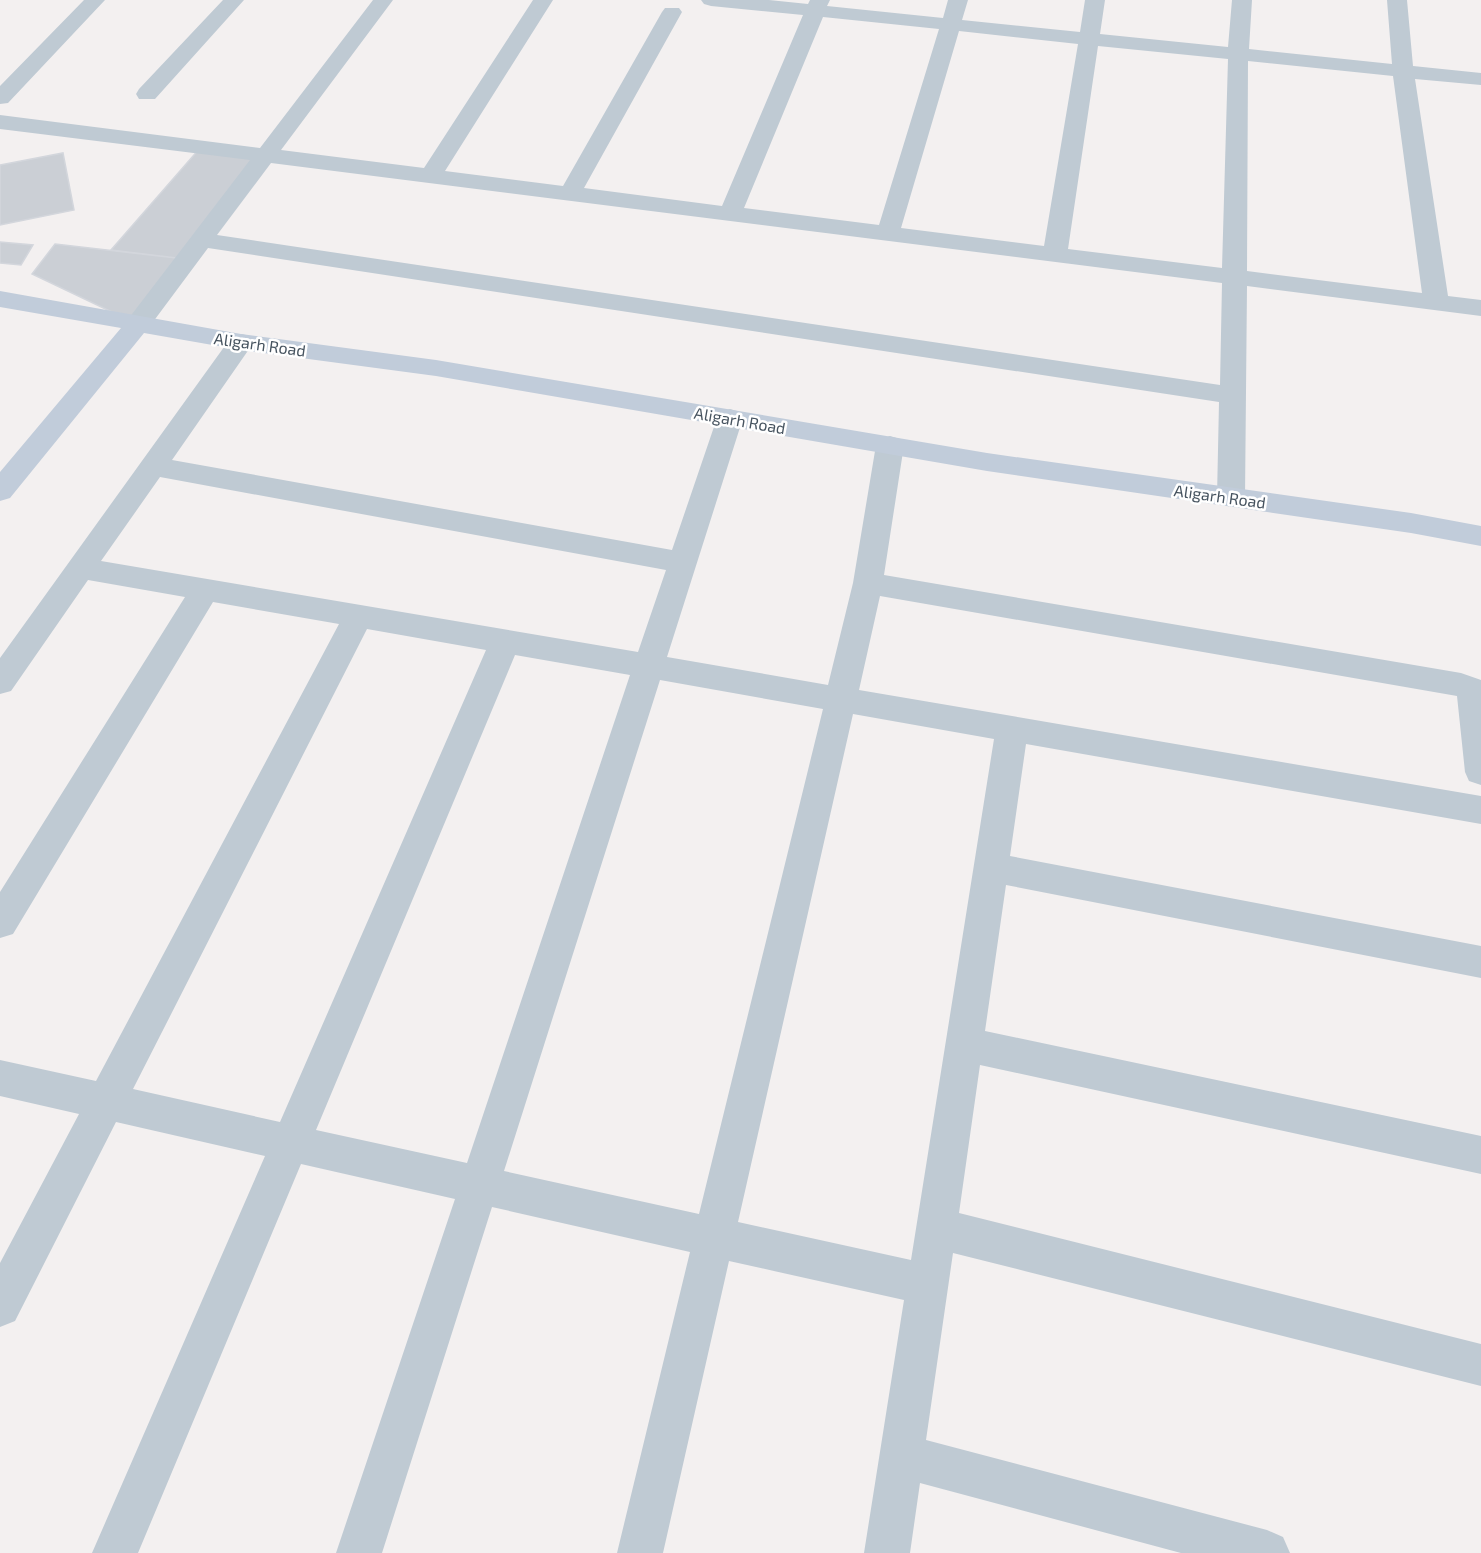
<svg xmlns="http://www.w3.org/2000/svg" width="1481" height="1553" viewBox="0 0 1481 1553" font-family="'Exo 2',sans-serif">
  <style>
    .building { fill: #cbcfd5; stroke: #d3d6dc; stroke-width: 1.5 }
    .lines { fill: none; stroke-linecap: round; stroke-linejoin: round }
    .street { fill: #bfcad3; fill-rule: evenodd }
    .secondary { fill: #c1ccda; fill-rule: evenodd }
    .labels { text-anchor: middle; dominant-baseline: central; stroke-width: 5; stroke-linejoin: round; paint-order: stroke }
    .street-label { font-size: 16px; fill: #46535f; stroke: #fff }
  </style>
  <rect width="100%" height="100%" fill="#f3f0f0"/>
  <path class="building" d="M200 148 265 156 185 259 111 250Z
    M63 153 74 210 0 225V165Z
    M0 242 33 245 21 265 0 263Z
    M55 244 185 259 137 324 32 274Z"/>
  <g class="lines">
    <path class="street" d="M84 0H105L8 103 0 104V86Z
      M223 0H244L155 99H139L136 94 139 89Z
      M373 0H393L281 150 424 168 533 0H553L445 171 563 186 662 12 665 8H679L682 12 584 188 722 206 803 15 711 6 704 4 701 0H769L808 4 810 0H830L827 6 943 18 948 0H968L962 20 1080 32 1085 0H1105L1100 34 1228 47 1232 0H1252L1249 49 1392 64 1387 0H1407L1413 66 1481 73V85L1415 79 1448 296 1481 300V316L1247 286 1245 497 1241 504 1231 507 1221 504 1217 497 1219 402 208 248 147 330 138 332 129 330 125 324 129 318 250 160 0 129V115L260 148ZM823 17 939 29 879 225 744 208ZM959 31 1078 44 1044 246 901 228ZM1098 46 1228 59 1222 268 1068 249ZM1248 61 1393 76 1422 293 1247 271ZM271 163 1222 283 1220 385 217 235Z
      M241 334 250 336 254 342 172 460 672 550 717 418 720 412 730 409 740 412 743 418 667 657 828 685 853 583 876 445 880 439 890 436 900 439 904 445 884 575 1461 673 1481 680V785L1469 781 1465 772 1457 696 880 596 859 690 1481 796V824L1026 744 1010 856 1481 946V978L1006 885 985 1031 1481 1136V1174L980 1065 959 1213 1481 1344V1386L953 1253 926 1440 1267 1530 1283 1537 1290 1553H1181L920 1483 910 1553H864L904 1300 729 1261 663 1553H617L690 1252 492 1207 382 1553H336L455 1199 301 1164 138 1553H92L265 1156 116 1122 15 1321 0 1327V1263L79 1114 0 1096V1060L96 1081 339 624 213 602 13 934 0 938V892L185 597 88 580 11 691 0 694V658L232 336ZM160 477 666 570 638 652 101 561ZM367 629 486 650 280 1122 133 1089ZM515 655 630 675 467 1163 316 1130ZM660 680 823 709 699 1214 504 1171ZM853 714 994 739 911 1260 738 1222Z"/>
    <path class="secondary" d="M0 291 241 334 436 360 987 453 1411 513 1481 526V546L1411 533 987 471 436 376 241 350 144 333 10 498 0 501V472L121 328 0 307Z"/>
  </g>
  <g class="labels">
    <g class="street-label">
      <text transform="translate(260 344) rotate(8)">Aligarh Road</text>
      <text transform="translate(740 420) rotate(10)">Aligarh Road</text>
      <text transform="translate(1220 496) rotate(8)">Aligarh Road</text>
    </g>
  </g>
</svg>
